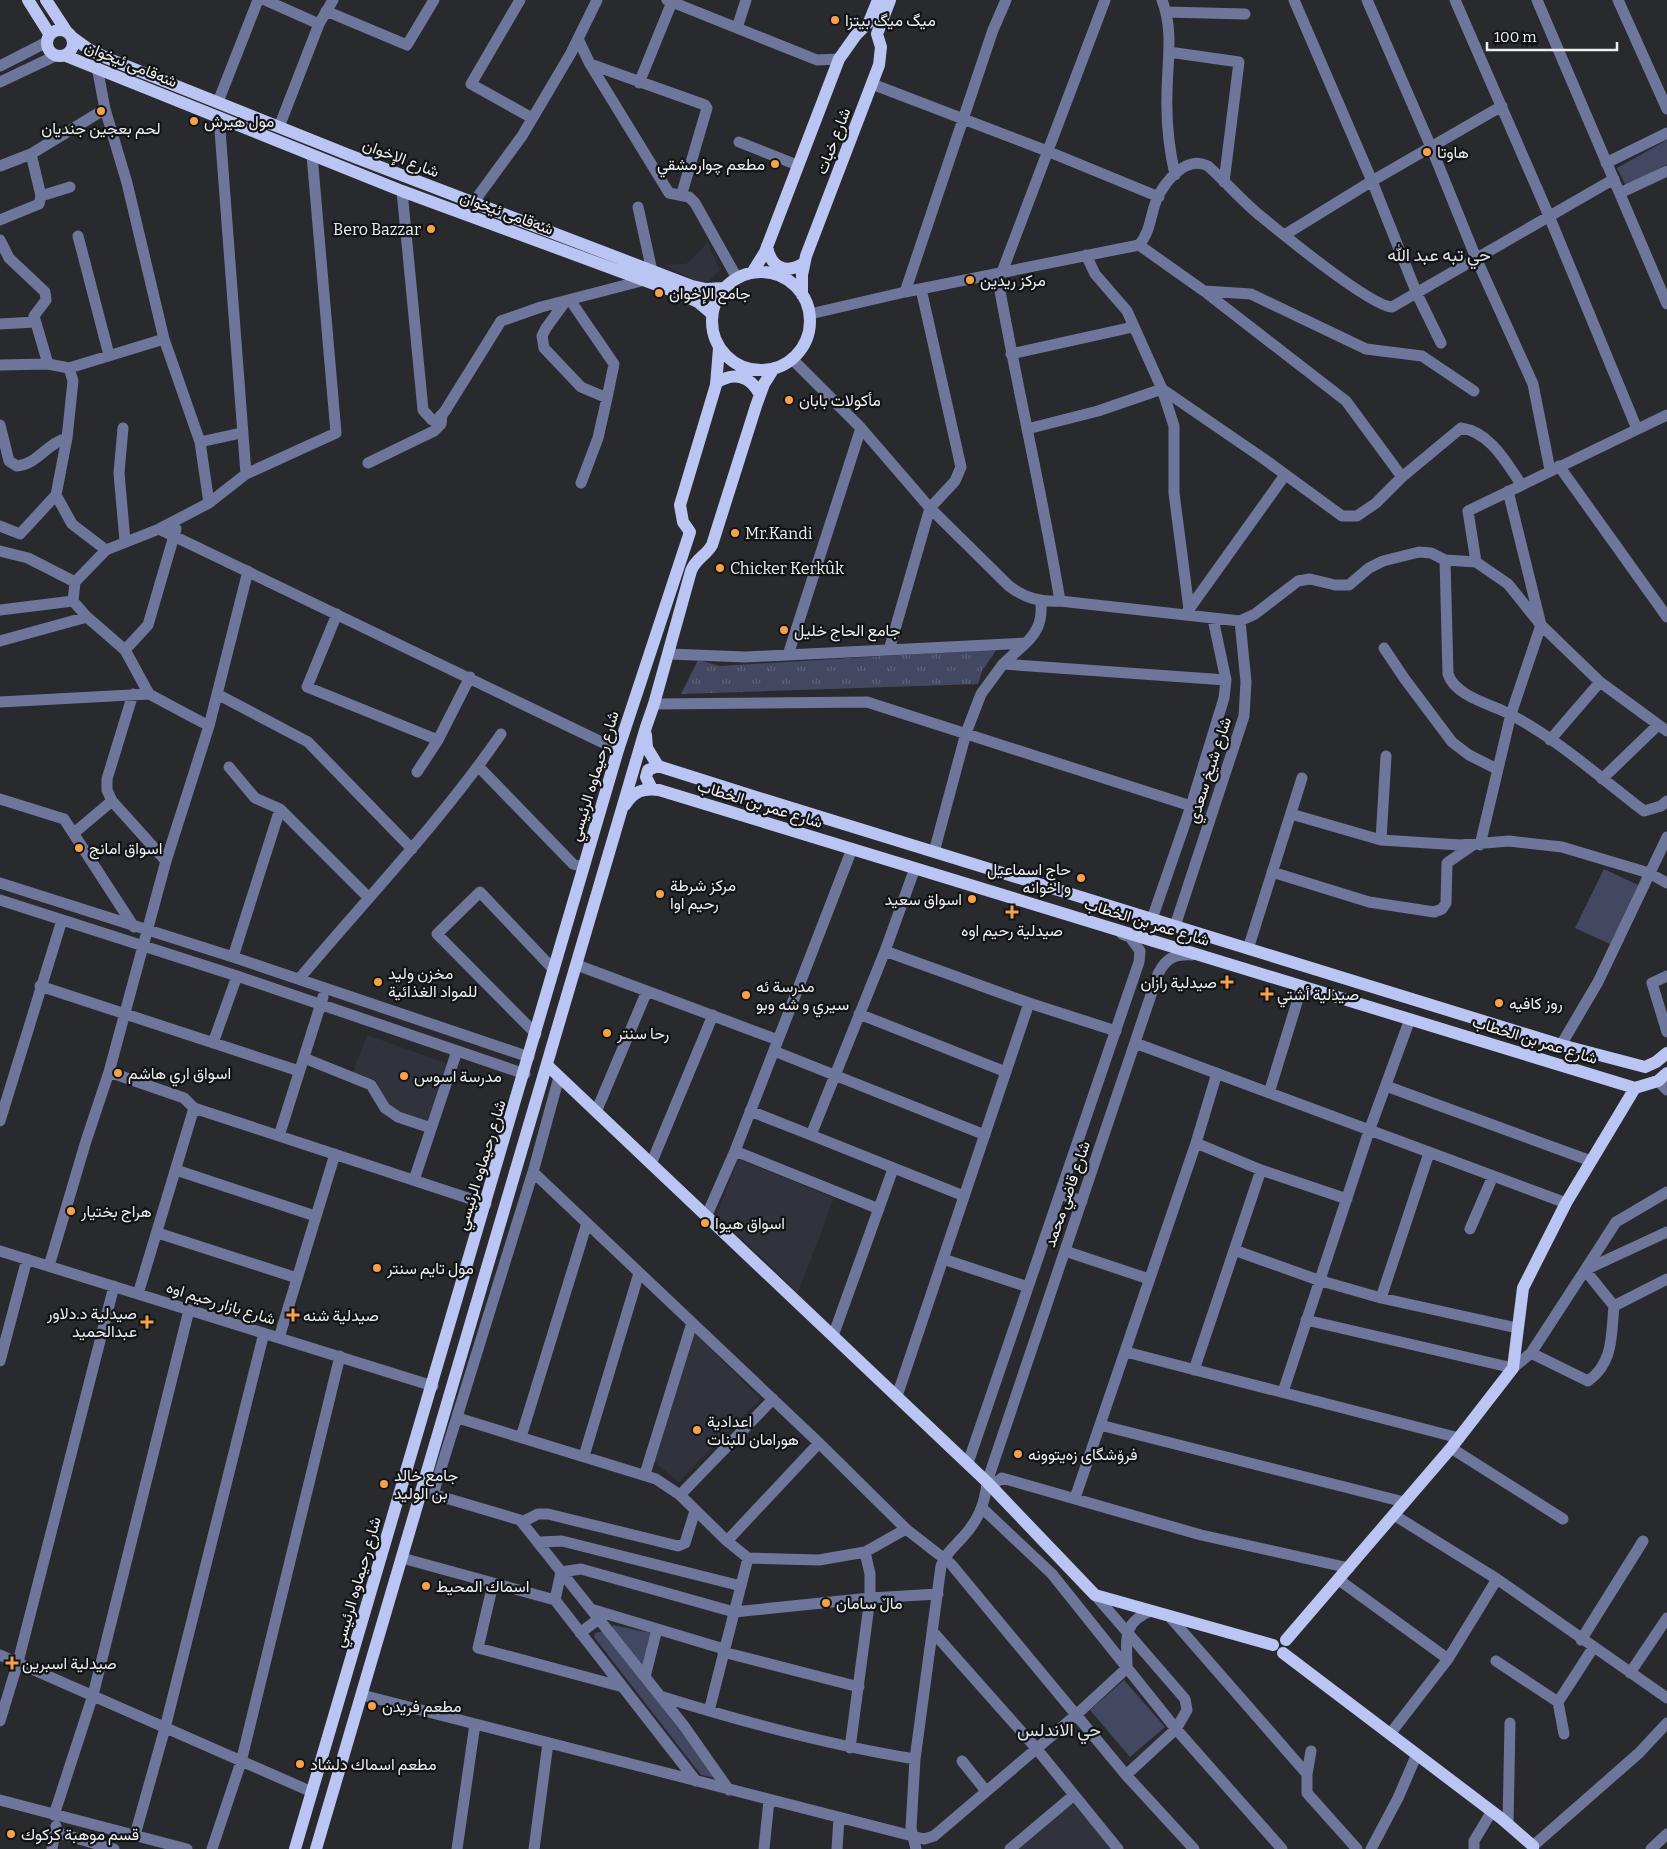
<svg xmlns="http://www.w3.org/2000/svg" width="1667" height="1849" viewBox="0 0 1667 1849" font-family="Bitter,Vazirmatn,serif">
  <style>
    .built { fill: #30333c }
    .grass { fill: url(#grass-tufts) }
    .green { fill: #424861 }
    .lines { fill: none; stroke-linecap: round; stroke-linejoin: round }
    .minor { stroke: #6e769b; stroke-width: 11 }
    .major { stroke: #bac5f3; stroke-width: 12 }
    .poi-dot { fill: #f7a248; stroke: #121314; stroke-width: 2 }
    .labels { text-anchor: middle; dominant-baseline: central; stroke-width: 4.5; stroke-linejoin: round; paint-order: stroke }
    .poi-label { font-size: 16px; fill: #edeef1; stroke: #121314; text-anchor: start }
    .street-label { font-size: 16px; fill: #edeef1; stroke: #121314 }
    .neighbourhood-label { font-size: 18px; fill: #e0e1e7; stroke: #121314 }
  </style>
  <defs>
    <pattern id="grass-tufts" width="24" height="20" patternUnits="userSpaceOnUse" patternTransform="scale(1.25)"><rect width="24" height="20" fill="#424861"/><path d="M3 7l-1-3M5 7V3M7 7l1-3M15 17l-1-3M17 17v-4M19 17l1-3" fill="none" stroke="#5e6378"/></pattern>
  </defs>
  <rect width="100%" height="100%" fill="#292a2e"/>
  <path class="built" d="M708 243 720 270 704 286 665 265 686 264Z
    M367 1035 448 1064 429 1125 399 1114 389 1106 375 1080 353 1072Z
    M738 1159 834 1198 798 1293 717 1215Z
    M695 1333 760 1399 679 1482 653 1461Z
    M1072 1803 1112 1849H1018Z"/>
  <path class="grass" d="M997 649 982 671 978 684 681 694 698 660 720 666Z"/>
  <path class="green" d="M1667 140V164L1626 186 1617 168Z
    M1604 869 1638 885 1610 944 1575 928Z
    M613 1625 651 1633 644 1667 611 1629Z
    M604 1631 716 1778 701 1775 594 1637 595 1633Z
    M1124 1680 1165 1727 1130 1757 1090 1710Z"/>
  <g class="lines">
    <path class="minor" d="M265 0 319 24
      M520 0 471 84 532 118
      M667 0 817 60 839 59
      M1162 0C1174 31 1167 63 1167 95 1166 123 1169 148 1175 175
      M1294 0 1372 181 1417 294 1441 343
      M1367 0 1431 147 1476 258 1533 384 1550 470
      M1455 0 1549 216 1637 429
      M1537 0 1667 304
      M1618 0 1667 109
      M326 11 407 45 434 0
      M1166 12 1245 14
      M737 28 746 0
      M578 39 590 64 669 193 689 197 695 203 737 278
      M1169 52 1239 62 1224 182
      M590 64 705 105 707 108 682 193
      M0 66 47 42
      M97 67 105 109 127 183 164 339 200 442 209 503
      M0 82 55 56
      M639 83 672 2
      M872 84 1047 151 1159 197
      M218 102 258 0
      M219 117 246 474
      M279 127 319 24 333 0
      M739 142 797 165
      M1606 163 1667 133
      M0 166 31 154 105 109
      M402 191 423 410 432 420H437L445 411 501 321 541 307 645 280
      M1620 193 1667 171
      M41 196 70 187
      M473 203 522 136 571 53 597 0
      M638 207 652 271
      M0 220 39 204 41 196 31 154
      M1286 234 1372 181 1502 106
      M78 236 109 355
      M0 240 9 258 45 292 46 300 34 316 48 364
      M1139 245 1204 291 1346 401 1402 477
      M1086 255 1095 274 1127 311 1162 389 1264 459 1342 516H1357L1376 503 1402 477 1461 428C1490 432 1506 462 1521 484
      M1002 272 1105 0
      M997 274C1016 383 1042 492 1060 601
      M1204 291 1251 294 1366 349 1422 356 1474 391
      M905 292 993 30 1006 0
      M565 302 546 328 542 336 544 348 581 387 607 398 614 364 570 300
      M810 314 905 292 1139 245C1153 229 1150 207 1161 191 1171 175 1189 156 1208 166 1225 181 1240 199 1258 214 1280 232 1370 306 1392 307L1614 179
      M0 324 35 322
      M1011 354 1133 327
      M792 359 861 428 930 508 1009 586C1025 598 1039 602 1060 601L1240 621 1255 614 1298 581 1310 579 1335 585H1349L1369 568 1383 561 1419 552 1431 553 1445 560 1476 562 1508 584 1541 625 1511 714 1480 845
      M0 365 48 364 69 368 164 339
      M69 368 73 381 67 438 56 495 72 524 106 550
      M0 425 9 461 17 466C38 464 47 443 67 438
      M123 428 119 473 125 541
      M1027 429 1098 411 1162 389 1174 426V493L1189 609
      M200 442 241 433
      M368 463 434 431 441 424 442 415
      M1559 466 1667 617
      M581 483 598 438 607 398
      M1508 491 1541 625 1600 682 1667 731
      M0 526 20 534 56 495
      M159 529 618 750
      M0 551 28 558 75 582
      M1445 560 1448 674C1454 693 1482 702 1499 709 1550 732 1599 777 1644 811L1661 806 1667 801
      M1476 562 1468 511 1667 415
      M0 610 73 601
      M1187 612 1285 475
      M337 614 307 687 438 740
      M0 641 87 617
      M1384 648 1404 678 1452 742 1469 755 1497 769
      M125 650 148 625 176 529
      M889 650 930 508 955 481 961 467 921 289
      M669 654 746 657 1026 643C1039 630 1042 620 1041 602
      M788 655 861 428
      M1003 664 1226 680
      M133 694 107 779V790L112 801 166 861
      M149 694 125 650 87 617 73 601 75 582 106 550 159 529 209 503 246 474 336 433 312 155
      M217 694 308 742 412 849
      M0 702 149 694 209 726
      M654 704 867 702 1191 806
      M1550 740 1600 682
      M478 766 573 864 584 867
      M229 767 255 798 280 809 369 898
      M417 772 438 740 470 677
      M1602 779 1658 725
      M0 799 64 819 134 927
      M1291 814 1381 840 1460 845 1509 841 1562 847 1649 873 1667 883
      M74 833 112 801
      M1381 840 1386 756
      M934 852 966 733 981 694 1003 664 1026 643
      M915 868 885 951 811 1135 964 1196
      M1272 872 1369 902 1434 912 1442 909 1446 903 1447 863 1473 845
      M0 883 233 957 529 1057
      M0 900 237 976 525 1074
      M1152 919 1191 806 1224 698 1226 680 1213 619
      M1175 926 1244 716 1246 682 1240 621
      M1248 949 1302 778
      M885 951 1029 1003 1116 1031
      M233 957 280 809
      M577 965 778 1040
      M1667 976 1652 983 1667 1032
      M299 979C367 898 441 821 501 734
      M40 986 299 1071
      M859 1014 1006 1072
      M536 1034 437 934 480 892 554 970
      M213 1043 237 976
      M1135 1043 1566 1203
      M1561 1045 1598 982 1667 837
      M774 1051 985 1135
      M304 1058 371 1085 385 1108 398 1117 431 1128
      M109 1072 184 1098 194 1108 138 1294
      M1658 1081 1667 1090
      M1386 1086 1591 1161
      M1269 1093 1302 986
      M194 1108 486 1204
      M750 1111 811 1135
      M596 1112 647 991
      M0 1121 62 920
      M279 1136 323 997
      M1196 1143 1261 1170 1347 1199
      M735 1151 879 1209
      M651 1164 713 1015
      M176 1170 315 1216
      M533 1172 819 1443 906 1529 951 1564 1126 1775 1194 1849
      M414 1180 457 1051
      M1060 1194 1082 1201
      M706 1217 735 1151 852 849
      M1470 1229 1493 1176
      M158 1233 297 1278
      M1234 1250 1318 1280 1381 1298 1517 1328
      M0 1251 433 1386
      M1065 1251 1149 1279
      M943 1259 1028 1287
      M49 1266 86 1141 109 1072 166 861 209 726 248 571
      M1381 1298 1429 1153
      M1614 1306 1667 1279
      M1306 1320 1513 1368 1531 1353 1585 1270 1667 1232
      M833 1336 893 1169
      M279 1338 335 1154
      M1126 1352 1459 1438
      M1531 1353 1588 1381C1614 1363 1611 1335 1614 1306L1585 1270 1616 1222 1667 1192
      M0 1361 27 1259
      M1194 1370 1261 1170
      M1283 1392 1369 1131 1410 1019
      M897 1396 1029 1003
      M458 1418 656 1479 680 1495 727 1541 748 1558 819 1560 865 1552 906 1529
      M1100 1425 1404 1502
      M521 1437 587 1223
      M1451 1448 1563 1519
      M584 1456 639 1273
      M968 1463 1139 962 1140 951 1130 937 1122 934
      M645 1474 692 1323
      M991 1486 1002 1478 1201 1535 1349 1568
      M422 1491 520 1520 684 1726 729 1790
      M433 1494 533 1172 559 1077
      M680 1495 773 1399
      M1075 1498 1196 1143 1217 1073
      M982 1508 1052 1574 1176 1729 1126 1775
      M1394 1515 1497 1579 1667 1698
      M522 1522 538 1514H548L678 1546 685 1543 695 1511
      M727 1541 819 1443
      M540 1542 562 1541 741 1586
      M402 1558 555 1600 696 1781
      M561 1572 581 1569 734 1612 870 1598 938 1594
      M1339 1580 1448 1659
      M493 1584 478 1648 623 1687
      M1095 1595 1185 1699 1187 1710 1176 1729 1282 1849
      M555 1600 561 1572
      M594 1610 724 1649
      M1169 1616 1307 1774V1793L1357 1849
      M933 1632 1036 1748 1118 1849
      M580 1633 600 1618
      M1581 1640 1643 1541
      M723 1652 859 1687
      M0 1655 312 1792
      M1496 1661 1558 1702
      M1630 1673 1667 1618
      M645 1677 657 1629
      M362 1695 924 1839 934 1836 1076 1715 1127 1668C1127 1640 1121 1623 1151 1611
      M660 1696C743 1722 828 1745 915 1759
      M709 1711 748 1558
      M0 1721 18 1662 114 1286
      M1390 1734 1448 1659 1497 1579
      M1564 1734 1558 1702 1593 1648
      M850 1748 870 1598V1574L865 1552
      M962 1761 986 1791
      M1307 1774 1311 1751
      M0 1800 187 1849
      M54 1815 93 1695 189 1310
      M1508 1824 1510 1723
      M55 1832 114 1849
      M135 1835 165 1728 264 1333
      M1533 1846 1639 1753 1667 1723
      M52 1849 56 1826
      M212 1849 241 1762 340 1356
      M457 1849 475 1724
      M534 1849 548 1743
      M764 1849 769 1800
      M837 1849 839 1818
      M916 1849 911 1828 915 1759 941 1566C945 1554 954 1547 962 1538 978 1521 985 1504 987 1482L1158 974C1166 958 1174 954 1192 955
      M1010 1849 1074 1795
      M1371 1849 1398 1798 1417 1754
      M1474 1849V1841L1492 1811
      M1651 1849 1667 1834"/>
    <path class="major" d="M28 0 50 35
      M46 0 67 32
      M47 43a13 13 0 1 1 26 0a13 13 0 1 1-26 0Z
      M72 37 90 50 109 59 349 155 692 286 706 289 724 288
      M66 56 402 191 676 292 698 302 712 314
      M767 246C770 267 786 275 804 263
      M712 321a49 49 0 1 1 98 0a49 49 0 1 1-98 0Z
      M752 273 765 252 839 59 856 35 869 22 878 0
      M802 295V275L806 256 879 65 881 47 877 34 890 0
      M716 383C734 371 751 376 760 395
      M646 735 647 748 658 766 769 801 1561 1045 1645 1067 1656 1062 1667 1053
      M652 789 646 777 648 770 658 766
      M625 805C634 791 643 788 659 790L1635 1088 1658 1081 1667 1073
      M548 1066 987 1482 1095 1595 1273 1645
      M1286 1640 1451 1448 1513 1368 1523 1288 1566 1203 1635 1088
      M1283 1653 1502 1819 1533 1846V1849
      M295 1849 618 750 690 532 683 522 680 505 716 385 719 348
      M316 1849 646 727 654 704 691 571C695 559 706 556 712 545L756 406 764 384 774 368"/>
  </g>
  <g class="poi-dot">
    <circle cx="835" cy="20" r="5"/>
    <circle cx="101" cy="111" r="5"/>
    <circle cx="194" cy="121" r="5"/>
    <circle cx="1427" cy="152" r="5"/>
    <circle cx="775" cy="164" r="5"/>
    <circle cx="431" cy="229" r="5"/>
    <circle cx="970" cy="280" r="5"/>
    <circle cx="659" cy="293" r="5"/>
    <circle cx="789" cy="400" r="5"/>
    <circle cx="735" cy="533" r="5"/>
    <circle cx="720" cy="568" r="5"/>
    <circle cx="784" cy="630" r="5"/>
    <circle cx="79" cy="848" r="5"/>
    <circle cx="1081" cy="878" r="5"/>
    <circle cx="660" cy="894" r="5"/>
    <circle cx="972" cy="899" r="5"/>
    <path d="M1009.5 904.5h5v5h5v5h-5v5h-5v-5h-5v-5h5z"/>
    <circle cx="378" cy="982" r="5"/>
    <path d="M1224.5 974.5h5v5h5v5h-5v5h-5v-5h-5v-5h5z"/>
    <path d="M1264.5 986.5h5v5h5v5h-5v5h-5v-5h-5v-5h5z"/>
    <circle cx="746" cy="995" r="5"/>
    <circle cx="1499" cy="1003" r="5"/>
    <circle cx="607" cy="1033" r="5"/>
    <circle cx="118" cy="1073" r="5"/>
    <circle cx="404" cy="1076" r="5"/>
    <circle cx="71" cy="1211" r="5"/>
    <circle cx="705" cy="1223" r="5"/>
    <circle cx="377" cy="1268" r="5"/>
    <path d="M290.5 1307.5h5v5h5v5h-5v5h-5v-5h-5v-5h5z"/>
    <path d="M144.5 1314.5h5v5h5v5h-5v5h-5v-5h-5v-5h5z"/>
    <circle cx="697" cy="1430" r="5"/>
    <circle cx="1018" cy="1454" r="5"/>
    <circle cx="384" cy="1484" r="5"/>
    <circle cx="426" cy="1586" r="5"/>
    <circle cx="826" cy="1603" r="5"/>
    <path d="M9.5 1655.5h5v5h5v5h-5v5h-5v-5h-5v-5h5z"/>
    <circle cx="372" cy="1706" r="5"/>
    <circle cx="300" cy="1764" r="5"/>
    <circle cx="11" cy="1834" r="5"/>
  </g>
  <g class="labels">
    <g class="poi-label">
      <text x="845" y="20">ميگ ميگ بيتزا</text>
      <text x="204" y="121">مول هيرش</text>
      <text x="101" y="128" text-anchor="middle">لحم بعجين جنديان</text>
      <text x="1437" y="152">هاوتا</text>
      <text x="765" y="164" text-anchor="end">مطعم چوارمشقي</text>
      <text x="421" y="229" text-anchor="end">Bero Bazzar</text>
      <text x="980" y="280">مركز ريدين</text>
      <text x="669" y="293">جامع الإخوان</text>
      <text x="799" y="400">مأكولات بابان</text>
      <text x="745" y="533">Mr.Kandi</text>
      <text x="730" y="568">Chicker Kerkûk</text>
      <text x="794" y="630">جامع الحاج خليل</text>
      <text x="89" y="848">اسواق امانج</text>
      <text x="1071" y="869" text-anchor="end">حاج اسماعيل<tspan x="1071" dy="18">و اخوانه</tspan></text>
      <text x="670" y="885">مركز شرطة<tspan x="670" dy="18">رحيم اوا</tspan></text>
      <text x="962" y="899" text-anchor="end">اسواق سعيد</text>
      <text x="1012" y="930" text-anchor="middle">صيدلية رحيم اوه</text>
      <text x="388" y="973">مخزن وليد<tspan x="388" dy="18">للمواد الغذائية</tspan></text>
      <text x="1217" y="982" text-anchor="end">صيدلية رازان</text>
      <text x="756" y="986">مدرسة ئه<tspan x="756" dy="18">سيري و شه وبو</tspan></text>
      <text x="1277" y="994">صيدلية أشتي</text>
      <text x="1509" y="1003">روز كافيه</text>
      <text x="617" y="1033">رحا سنتر</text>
      <text x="128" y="1073">اسواق اري هاشم</text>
      <text x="414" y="1076">مدرسة اسوس</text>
      <text x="81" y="1211">هراج بختيار</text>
      <text x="715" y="1223">اسواق هيوا</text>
      <text x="387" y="1268">مول تايم سنتر</text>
      <text x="137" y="1313" text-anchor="end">صيدلية د.دلاور<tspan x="137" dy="18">عبدالحميد</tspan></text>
      <text x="303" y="1315">صيدلية شنه</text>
      <text x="707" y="1421">اعدادية<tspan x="707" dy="18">هورامان للبنات</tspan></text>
      <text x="1028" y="1454">فرۆشگای زەیتوونە</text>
      <text x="394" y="1475">جامع خالد<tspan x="394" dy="18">بن الوليد</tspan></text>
      <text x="436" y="1586">اسماك المحيط</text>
      <text x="836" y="1603">ماڵ سامان</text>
      <text x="22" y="1663">صيدلية اسبرين</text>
      <text x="382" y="1706">مطعم فريدن</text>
      <text x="310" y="1764">مطعم اسماك دلشاد</text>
      <text x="21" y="1834">قسم موهبة كركوك</text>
    </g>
    <g class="street-label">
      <text transform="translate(131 64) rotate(22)">شەقامی ئیخوان</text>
      <text transform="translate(833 141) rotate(-69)">شارع خبات</text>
      <text transform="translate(401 158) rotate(21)">شارع الإخوان</text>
      <text transform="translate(507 213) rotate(20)">شەقامی ئیخوان</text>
      <text transform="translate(1209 770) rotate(-72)">شارع شيخ سعدي</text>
      <text transform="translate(594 776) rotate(-73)">شارع رحيماوه الرئيسي</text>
      <text transform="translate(760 804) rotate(17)">شارع عمر بن الخطاب</text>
      <text transform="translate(1147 922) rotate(17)">شارع عمر بن الخطاب</text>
      <text transform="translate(1535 1040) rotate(17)">شارع عمر بن الخطاب</text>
      <text transform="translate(481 1165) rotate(-73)">شارع رحيماوه الرئيسي</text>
      <text transform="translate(1067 1194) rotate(-71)">شارع قاضي محمد</text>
      <text transform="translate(221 1303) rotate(17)">شارع بازار رحيم اوه</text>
      <text transform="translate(357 1582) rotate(-74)">شارع رحيماوه الرئيسي</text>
    </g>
    <g class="neighbourhood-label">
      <text x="1439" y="255">حي تبه عبد الله</text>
      <text x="1059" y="1730">حي الاندلس</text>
    </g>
  </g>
  <path d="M1487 42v8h130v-8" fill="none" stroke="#edeef1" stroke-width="2.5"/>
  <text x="1494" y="42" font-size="15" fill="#edeef1" stroke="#121314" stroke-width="4" paint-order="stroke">100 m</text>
</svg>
